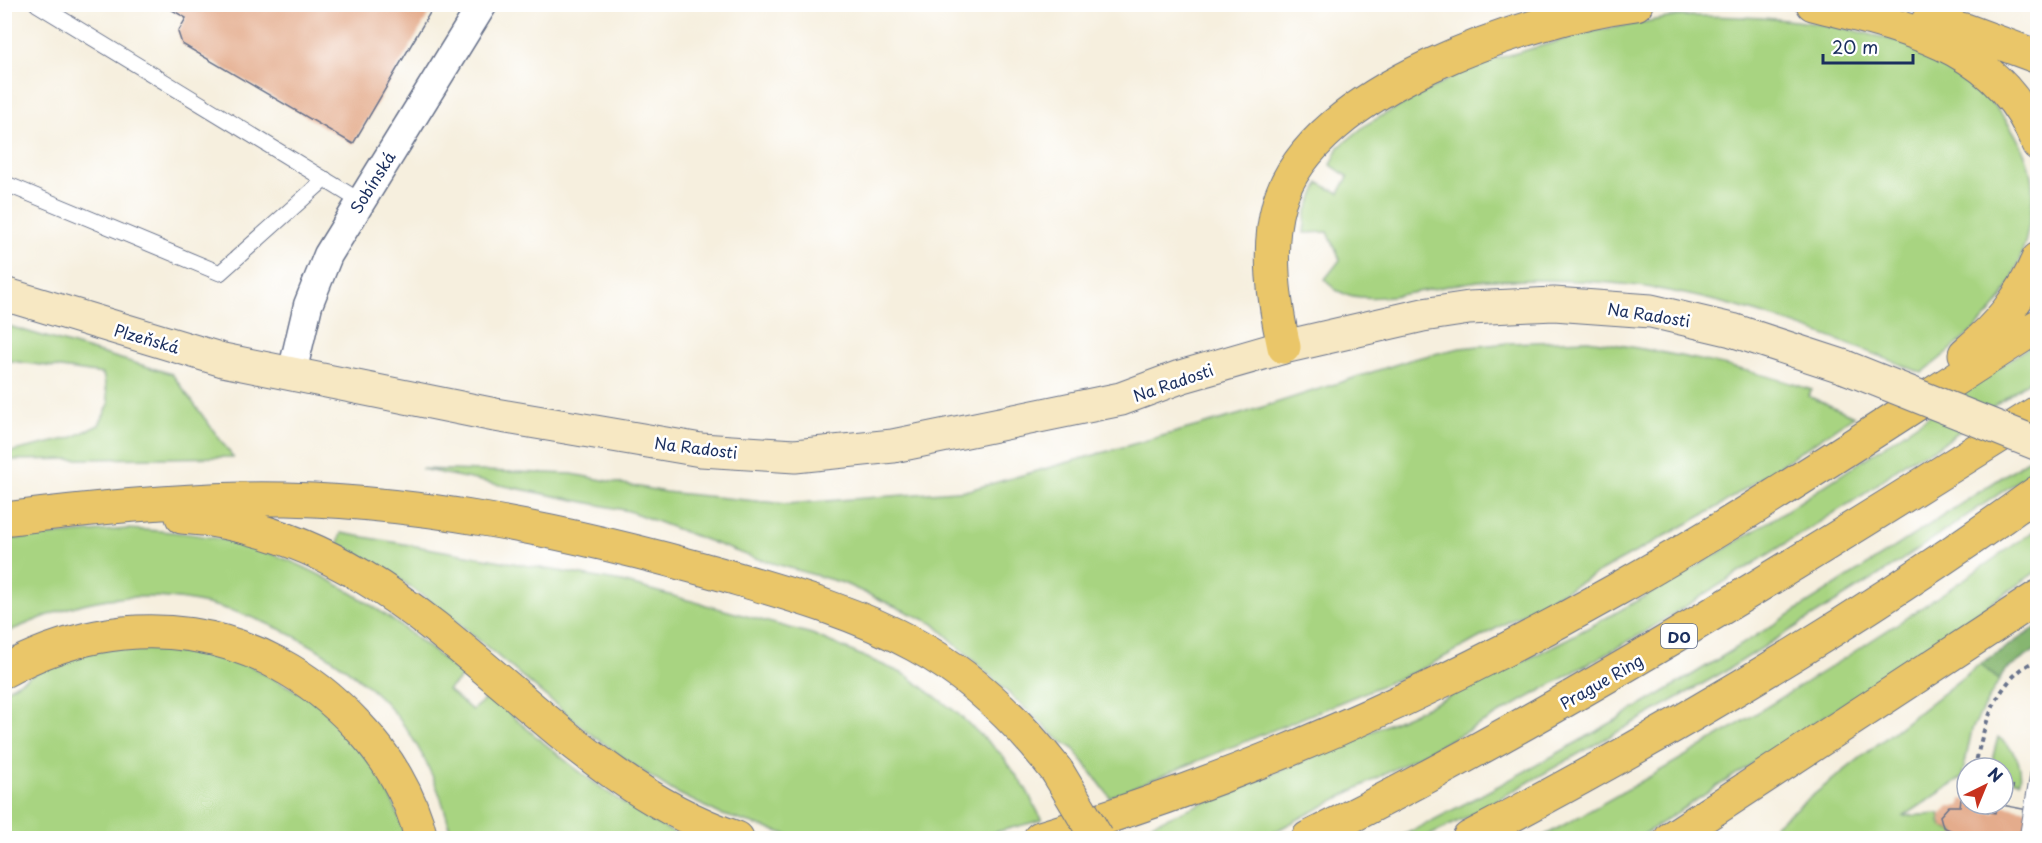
<svg xmlns="http://www.w3.org/2000/svg" width="2042" height="843" viewBox="0 0 2042 843" font-family="'Playpen Sans',sans-serif">
  <style>
    .green { fill: #a8d481; stroke: #628270; stroke-width: 1.5 }
    .forest { fill: #86b66f; stroke: #507266; stroke-width: 1.5 }
    .building { fill: #e4ac8c }
    .lines { fill: none; stroke-linecap: round; stroke-linejoin: round }
    .service-casing { stroke: #68728b; stroke-width: 17 }
    .minor-casing { stroke: #68728b; stroke-width: 31 }
    .secondary-casing { stroke: #68728b; stroke-width: 35 }
    .motorway-casing { stroke: #68728b; stroke-width: 35 }
    .path { stroke: #68728b; stroke-width: 4; stroke-dasharray: 4.5 4.5; stroke-linecap: butt }
    .service { stroke: #fff; stroke-width: 15 }
    .minor { stroke: #fff; stroke-width: 28 }
    .secondary { stroke: #f7e8c3; stroke-width: 33 }
    .motorway { stroke: #eac669; stroke-width: 33 }
    .secondary-bridge-casing { stroke: #68728b; stroke-width: 35; stroke-linecap: butt }
    .motorway-bridge-casing { stroke: #68728b; stroke-width: 35; stroke-linecap: butt }
    .secondary-bridge { stroke: #f7e8c3; stroke-width: 33 }
    .motorway-bridge { stroke: #eac669; stroke-width: 33 }
    .labels { text-anchor: middle; dominant-baseline: central; stroke-width: 5; stroke-linejoin: round; paint-order: stroke }
    .shield { fill: #fff; stroke: #5f6d8e; stroke-width: 1.5 }
    .shield-label { font-size: 15px; font-weight: bold; fill: #1b2f5e }
    .street-label { font-size: 16px; fill: #1b2f5e; stroke: #fff }
  </style>
  <rect width="100%" height="100%" fill="#fff"/>
  <filter id="ink" filterUnits="userSpaceOnUse"><feTurbulence type="fractalNoise" baseFrequency=".0167" numOctaves="2"/><feDisplacementMap in="SourceGraphic" scale="12" xChannelSelector="R" yChannelSelector="G"/><feConvolveMatrix kernelMatrix="1 2 1 2 8 2 1 2 1" color-interpolation-filters="sRGB"/></filter>
  <filter id="wash" filterUnits="userSpaceOnUse"><feTurbulence type="fractalNoise" baseFrequency=".008" numOctaves="4" result="noise"/><feDisplacementMap in="SourceGraphic" scale="24" xChannelSelector="R" yChannelSelector="G"/><feGaussianBlur stdDeviation="1.35" result="paint"/><feColorMatrix in="noise" values="0 0 0 0 0 0 0 0 0 0 0 0 0 0 0 0 0 1.4 0 .05"/><feComposite in="paint" operator="in"/></filter>
  <g filter="url(#wash)">
    <rect width="100%" height="100%" fill="#f6efde"/>
    <path class="green" d="M1678 16C1746 16 1811 18 1877 36 1889 39 1901 41 1912 46 1963 67 2021 120 2031 176 2035 196 2030 219 2026 239 2020 261 2011 287 1997 305 1976 331 1948 352 1922 373 1837 339 1749 304 1658 289 1603 279 1546 280 1490 280 1450 281 1373 310 1338 291 1333 289 1329 283 1325 279L1340 260 1328 232 1304 233 1306 213 1319 183 1339 193 1348 177 1331 165 1339 147 1367 124 1474 65 1594 31Z
      M5 325 172 374 233 457 5 460V453L71 438 99 425 109 404 103 374 5 360Z
      M1588 340C1664 352 1738 365 1812 390L1808 396 1854 416 1716 508 1424 668 1110 797 1073 748 1059 740 934 624 843 583 751 557 629 511 421 469 572 474 665 492 787 504 969 490 1241 414 1413 359 1460 348 1509 343Z
      M2037 341V375L1936 448 1907 461 1866 493 1643 633 1488 720 1268 835 1261 838H1118C1290 766 1464 698 1626 607 1769 527 1903 434 2037 341Z
      M2037 454V468L1890 568 1727 670 1467 817 1424 838H1398C1621 727 1830 591 2037 454Z
      M127 529C167 531 206 534 245 545 327 568 399 621 463 676L448 690 472 710 489 696C550 749 611 802 684 838H452C441 785 414 726 371 689 301 627 202 587 108 599 71 604 38 619 5 633V539Z
      M2037 529V571L1881 680 1638 838H1540C1712 745 1877 641 2037 529Z
      M341 533 622 582 812 634 906 675 956 712 1002 755 1026 789 1042 820 973 838H799L720 814 673 791 638 768 588 732 449 615 398 578 338 544Z
      M131 645 208 652 241 661 317 702 383 777 407 838H5L4 691 44 668 86 653Z
      M1980 664 1999 680 1972 729 1962 778 1904 816 1940 814C1938 826 1945 829 1955 832L1954 838H1751L1771 828Z
      M1998 737C2012 747 2023 762 2020 781L2003 777V768H1990Z"/>
    <path class="forest" d="M2037 627V649L2005 671 1999 680 1980 664Z"/>
    <g id="blocks">
      <path class="building" d="M162 4H420L431 11 353 144 182 44 178 32 186 18Z
        M1961 799 1967 800V804H1985L1983 811 1995 813 1997 804 2038 812V838H1954L1955 832 1943 827 1940 816 1949 806H1960Z"/>
    </g>
  </g>
  <g filter="url(#ink)">
    <use href="#blocks" fill-opacity="0" stroke="#68728b" stroke-width="1.5"/>
    <g class="lines">
      <g class="service-casing">
        <path id="service" d="M37 4 360 201
          M4 183 220 273 325 179
          M2027 838 2038 774"/>
      </g>
      <g class="minor-casing">
        <path id="minor" d="M292 373 308 305 328 255 483 4"/>
      </g>
      <g class="secondary-casing">
        <path id="secondary" d="M4 294 223 360 495 415 701 450 795 456 893 446 1121 399 1180 377 1284 347 1423 315 1469 308 1554 304 1651 311 1732 330 1845 367"/>
      </g>
      <g class="motorway-casing">
        <path id="motorway" d="M1813 4C1906 28 1999 44 2038 144
          M1928 21 1965 30 2038 57
          M1284 347C1274 302 1266 248 1279 203 1313 88 1530 18 1636 4
          M1965 354C1997 327 2022 298 2038 259
          M182 517C424 534 527 766 737 838
          M4 519C83 509 162 501 241 499 403 496 569 531 724 575 789 594 855 612 915 645 971 675 1018 721 1057 771
          M4 671C125 604 262 623 357 725 387 756 411 796 421 838
          M1040 838C1240 779 1434 693 1616 590 1760 509 1898 415 2038 326
          M1308 838C1561 713 1799 562 2038 412
          M1469 838C1664 736 1859 621 2038 492
          M1671 838 2038 597"/>
      </g>
      <path class="path" d="M1975 768C1982 729 1997 676 2038 660
        M2003 785 2014 787"/>
      <use href="#service" class="service"/>
      <use href="#minor" class="minor"/>
      <use href="#secondary" class="secondary"/>
      <use href="#motorway" class="motorway"/>
      <g class="secondary-bridge-casing">
        <path id="secondary-bridge" d="M1845 367 2038 444"/>
      </g>
      <g class="motorway-bridge-casing">
        <path id="motorway-bridge" d="M1057 771 1097 838"/>
      </g>
      <use href="#secondary-bridge" class="secondary-bridge"/>
      <use href="#motorway-bridge" class="motorway-bridge"/>
    </g>
  </g>
  <g class="labels">
    <rect class="shield" x="1661" y="624" width="36" height="24" rx="4.5"/>
    <g class="shield-label">
      <text x="1679" y="636">D0</text>
    </g>
    <g class="street-label">
      <text transform="translate(372 182) rotate(-58)">Sobínská</text>
      <text transform="translate(1649 314) rotate(9)">Na Radosti</text>
      <text transform="translate(147 338) rotate(16)">Plzeňská</text>
      <text transform="translate(1173 382) rotate(-19)">Na Radosti</text>
      <text transform="translate(696 447) rotate(7)">Na Radosti</text>
      <text transform="translate(1601 681) rotate(-30)">Prague Ring</text>
    </g>
  </g>
  <rect width="2042" height="843" fill="none" stroke="#fff" stroke-width="24"/>
  <g transform="translate(1985 786) rotate(43)"><circle r="28" fill="#ffffff" stroke="#a4acbf" stroke-width="1.5"/>
  <path d="M0-4.5L10 22L0 15L-10 22Z" fill="#c8321e"/>
  <text y="-9" font-size="16" font-weight="bold" text-anchor="middle" fill="#1b2f5e">N</text>
  </g>
  <path d="M1823 54v9h90v-9" fill="none" stroke="#1b2f5e" stroke-width="3"/>
  <text x="1832" y="54" font-size="18" fill="#1b2f5e" stroke="#ffffff" stroke-width="4.5" paint-order="stroke">20 m</text>
</svg>
